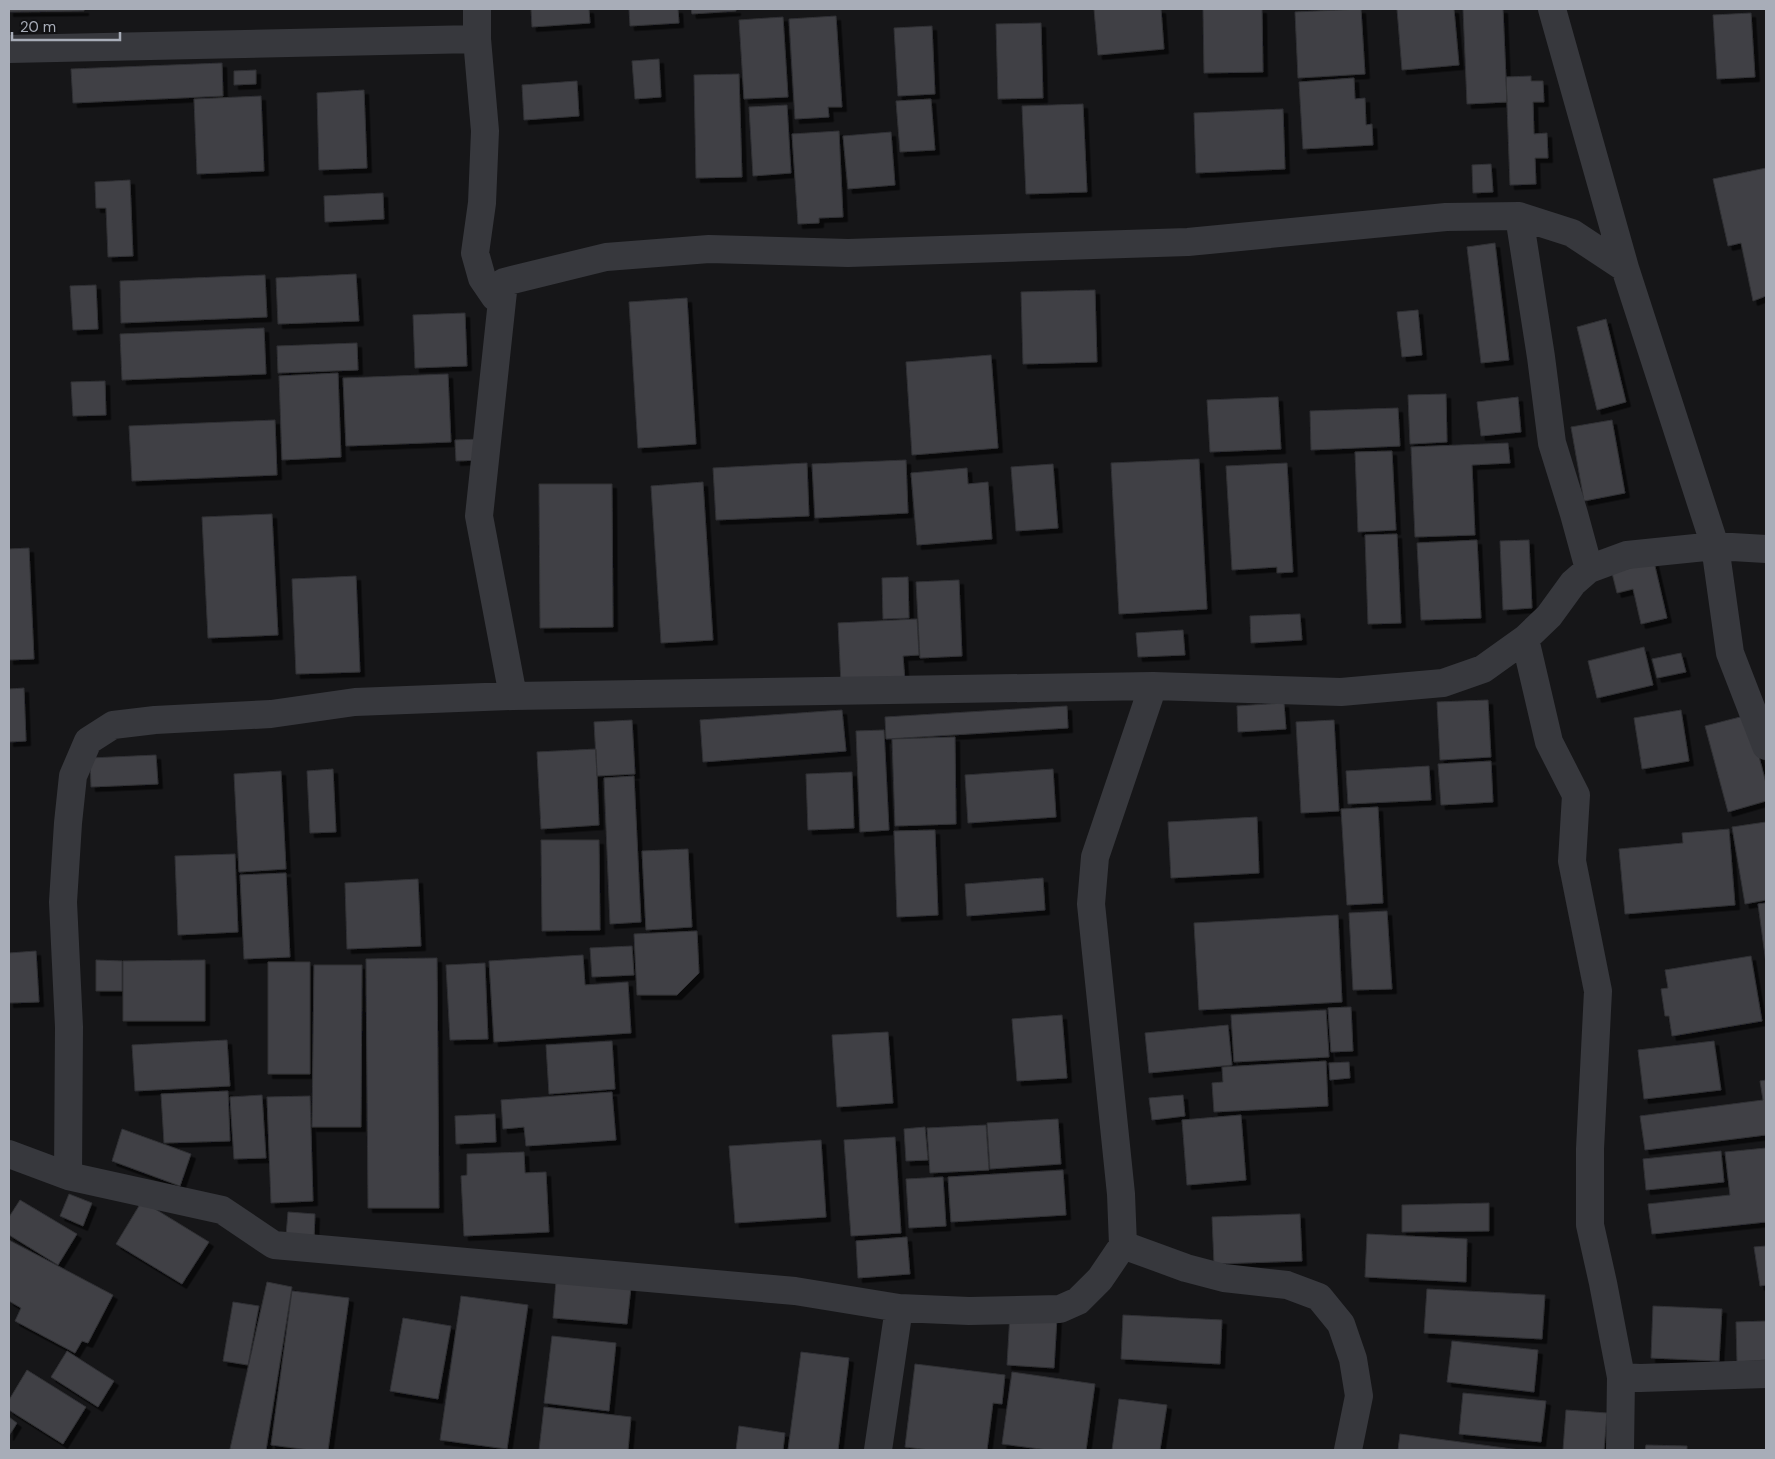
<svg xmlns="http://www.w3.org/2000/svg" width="1775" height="1459" viewBox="0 0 1775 1459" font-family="'DM Sans',sans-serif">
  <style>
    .building { fill: #404145; stroke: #303034; filter: url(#shadow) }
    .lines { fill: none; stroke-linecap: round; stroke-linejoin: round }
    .minor { stroke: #37383d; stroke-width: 28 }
  </style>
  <defs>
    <filter id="shadow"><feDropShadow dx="4.5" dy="4.5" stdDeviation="0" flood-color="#0009"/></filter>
  </defs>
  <rect width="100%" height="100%" fill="#161618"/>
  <path class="building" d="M9 9H84V11L9 12Z
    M531 9H589L590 23 532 27Z
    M629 9H678L679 23 630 26Z
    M691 9H736V11L692 14Z
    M1094 9H1161L1164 49 1098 55Z
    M1203 9H1262L1263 72 1204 73Z
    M1361 9 1365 74 1298 78 1295 12Z
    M1397 9H1454L1459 65 1402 70Z
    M1463 9H1503L1507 102 1467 104Z
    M1751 13 1755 77 1717 79 1713 15Z
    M836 16 842 107H828L829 117 795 119 789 19Z
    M783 17 788 97 744 99 739 20Z
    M1041 23 1043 98 998 99 996 24Z
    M932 26 935 94 898 96 894 28Z
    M659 59 661 97 635 99 632 61Z
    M222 63 223 96 73 103 71 69Z
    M256 70V84L234 85V71Z
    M739 74 742 177 696 178 694 75Z
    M1531 76V81H1543L1544 102H1533L1534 134 1547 133 1548 158H1535L1536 184 1510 185 1506 77Z
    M1354 78 1355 99 1365 98 1366 125 1372 124 1373 145 1303 149 1299 82Z
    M577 81 579 116 524 120 522 85Z
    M364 90 367 168 319 170 317 93Z
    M261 96 264 171 197 174 194 99Z
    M931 99 935 150 900 152 896 101Z
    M1083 104 1087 192 1026 194 1022 106Z
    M787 105 791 173 753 176 749 107Z
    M1283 109 1285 169 1196 173 1194 113Z
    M839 131 843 217 819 218V223L798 224 792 134Z
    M891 132 895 185 848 189 843 136Z
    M1491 164 1493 192 1473 193 1472 165Z
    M1766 168V296L1753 301 1741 243 1728 246 1713 179Z
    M130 180 133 256 108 257 106 208H96L95 182Z
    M383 193 384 219 325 222 324 196Z
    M1495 243 1509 360 1481 363 1467 247Z
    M356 274 359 321 278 324 276 278Z
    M265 275 267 317 121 323 120 281Z
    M96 285 98 329 73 330 70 286Z
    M1095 290 1097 362 1023 364 1021 292Z
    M687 298 696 444 638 448 629 302Z
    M1418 310 1422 355 1402 357 1397 312Z
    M465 313 467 366 415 368 413 315Z
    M1606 319 1626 402 1597 410 1577 327Z
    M264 328 266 374 122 380 120 334Z
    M357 343 358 370 278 373 277 346Z
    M991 355 998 448 912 455 906 362Z
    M338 373 341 457 282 460 279 376Z
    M448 374 451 442 346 446 343 378Z
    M105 381 106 415 73 416 71 382Z
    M1446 394 1447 442 1410 444 1408 395Z
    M1278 397 1281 449 1210 452 1207 400Z
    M1518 397 1521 432 1481 436 1477 402Z
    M1398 408 1400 446 1311 450 1310 411Z
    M275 420 277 475 132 481 129 426Z
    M1612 420 1625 493 1584 501 1571 427Z
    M481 439 482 460 456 461 455 440Z
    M1508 443 1510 463 1472 465 1475 535 1415 537 1411 447Z
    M1392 451 1396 530 1358 532 1355 452Z
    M1199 459 1207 609 1119 614 1111 463Z
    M906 460 908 513 815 518 812 464Z
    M807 463 809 516 716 520 713 468Z
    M1287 463 1293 572 1277 573V567L1232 570 1226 466Z
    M1053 464 1058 528 1016 531 1011 467Z
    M967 468 968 484 988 482 992 539 917 545 911 473Z
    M703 482 713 640 661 643 651 486Z
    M539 484H612L613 627 540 628Z
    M272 514 278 635 208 638 202 517Z
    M1397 534 1401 623 1368 624 1365 535Z
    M1477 540 1481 618 1421 620 1417 543Z
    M1529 540 1532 608 1503 610 1500 541Z
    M29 548 34 659 9 660V549Z
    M1654 562 1667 618 1641 624 1633 589 1617 593 1612 573Z
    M356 576 360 672 296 674 292 579Z
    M908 577 909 618 883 619 882 578Z
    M959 580 962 656 920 658 916 582Z
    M1300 614 1302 640 1251 643 1250 616Z
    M917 619 919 655 903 656 905 681 841 684 838 623Z
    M1183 630 1185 655 1138 657 1136 633Z
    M1644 647 1653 685 1597 698 1588 661Z
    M1681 653 1686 672 1657 678 1652 659Z
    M24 688 26 741 9 742V689Z
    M1488 700 1491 757 1440 760 1437 702Z
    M1284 703 1286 729 1238 732 1237 706Z
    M1067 706 1068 728 886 739 885 717Z
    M842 710 846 751 703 762 700 720Z
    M1681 710 1689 761 1642 769 1634 718Z
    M1748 715 1766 783V801L1728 812 1705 726Z
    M632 720 635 774 597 776 594 722Z
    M1334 720 1339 811 1301 813 1296 722Z
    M884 730 889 830 860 832 856 731Z
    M955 737 956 824 895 826 892 739Z
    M596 749 599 825 541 829 537 752Z
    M156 755 158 784 91 787 90 758Z
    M1491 761 1493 802 1441 805 1438 764Z
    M1429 766 1431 800 1348 804 1346 771Z
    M333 769 336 832 310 833 307 771Z
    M1053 769 1056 817 968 823 965 775Z
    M281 771 286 869 239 872 234 774Z
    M852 772 854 828 808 830 806 774Z
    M634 776 641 922 610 924 604 778Z
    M1378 807 1383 903 1347 905 1341 809Z
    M1257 817 1259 873 1171 878 1168 822Z
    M1766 822V900L1745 904 1732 827Z
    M1729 829 1735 905 1625 914 1619 849 1683 843 1682 833Z
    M935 830 938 915 897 917 894 831Z
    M541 840H599L600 930 542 931Z
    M688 849 692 927 646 930 642 851Z
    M235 854 238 932 178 935 175 856Z
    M286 873 290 957 244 959 240 875Z
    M1043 878 1045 910 967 916 965 884Z
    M418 879 421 946 347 949 345 883Z
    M1766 903V963L1758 904Z
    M1387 911 1392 989 1353 990 1349 913Z
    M1338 915 1342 1002 1199 1010 1194 923Z
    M697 931 699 973 677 995H637L634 934Z
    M632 946 634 975 592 977 590 948Z
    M36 951 39 1002 9 1003V953Z
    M583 955 585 985 628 982 631 1033 494 1042 489 961Z
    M1751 956 1762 1021 1672 1036 1669 1016H1665L1661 989 1668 988 1665 970Z
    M437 958 439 1208H368L366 959Z
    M96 960 122 961V991H96Z
    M205 960V1021H123V961Z
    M268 962H310V1074H268Z
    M485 963 488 1039 450 1040 446 965Z
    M314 965H362L361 1127H312Z
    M1351 1007 1353 1051 1331 1052 1328 1008Z
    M1326 1010 1329 1057 1234 1062 1231 1015Z
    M1062 1015 1067 1078 1017 1081 1012 1019Z
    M1228 1025 1232 1065 1149 1073 1145 1033Z
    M888 1032 893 1103 837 1107 832 1035Z
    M227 1040 230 1086 135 1091 132 1045Z
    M612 1041 615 1089 549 1094 546 1045Z
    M1714 1041 1721 1090 1644 1099 1638 1050Z
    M1326 1061 1328 1106 1214 1112 1212 1083 1223 1082 1222 1067Z
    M1349 1062 1350 1078 1330 1080 1329 1063Z
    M1766 1080V1135L1645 1150 1640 1116 1763 1100 1760 1081Z
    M228 1091 230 1141 164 1143 161 1094Z
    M612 1092 616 1140 526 1146 524 1127 503 1129 501 1100Z
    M262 1095 266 1158 234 1159 230 1097Z
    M1183 1095 1185 1116 1152 1120 1149 1098Z
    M310 1096 313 1201 271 1203 267 1097Z
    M495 1114 496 1142 456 1144 455 1116Z
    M1241 1115 1246 1180 1187 1185 1182 1120Z
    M1058 1119 1061 1164 990 1169 987 1123Z
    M986 1125 989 1170 930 1173 927 1128Z
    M925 1127 928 1160 906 1161 904 1129Z
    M122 1129 191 1154 180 1186 112 1161Z
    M895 1137 901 1233 851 1236 844 1140Z
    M821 1140 826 1217 735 1223 729 1146Z
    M1766 1148V1222L1652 1234 1648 1204 1730 1195 1725 1152Z
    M1721 1151 1724 1182 1646 1190 1643 1159Z
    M524 1152 525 1173 546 1172 549 1232 464 1236 461 1176 467 1175V1154Z
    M1063 1170 1066 1215 951 1222 948 1177Z
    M943 1177 946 1226 909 1228 906 1179Z
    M69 1194 92 1203 83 1226 60 1216Z
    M20 1200 77 1234 58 1265 9 1235V1217Z
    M142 1201 209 1242 182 1284 116 1244Z
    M1489 1203V1231L1402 1232V1205Z
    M288 1212 315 1214 314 1239 286 1236Z
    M1300 1214 1302 1261 1214 1264 1212 1217Z
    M1367 1234 1467 1239 1466 1282 1365 1277Z
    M907 1237 910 1274 858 1278 856 1241Z
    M9 1240 113 1295 88 1343 82 1341 75 1353 15 1321 21 1308 9 1301Z
    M1766 1246V1285L1760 1286 1754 1247Z
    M556 1281 631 1287 627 1324 553 1318Z
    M267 1282 292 1287 266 1450H237L230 1449Z
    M1427 1289 1545 1295 1542 1339 1424 1333Z
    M292 1291 349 1298 328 1450H310L271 1445Z
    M461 1296 528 1305 507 1449 440 1440Z
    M233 1302 259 1306 248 1365 223 1361Z
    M1653 1306 1722 1309 1719 1361 1651 1358Z
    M1010 1314 1057 1317 1054 1368 1007 1365Z
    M1123 1315 1222 1320 1220 1364 1121 1359Z
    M403 1318 451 1326 438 1399 390 1391Z
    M1766 1321V1360L1737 1362 1736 1322Z
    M552 1336 616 1343 609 1411 544 1403Z
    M1452 1341 1538 1350 1534 1392 1447 1382Z
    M67 1351 114 1381 98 1407 51 1377Z
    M801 1352 849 1358 838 1450H788Z
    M915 1364 1005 1375 1002 1404 993 1403 987 1450H930L905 1447Z
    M27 1370 86 1407 63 1444 9 1410V1400Z
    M1012 1372 1095 1384 1086 1450H1048L1002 1444Z
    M1463 1393 1546 1401 1541 1442 1459 1434Z
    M1119 1399 1167 1405 1160 1450H1112Z
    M544 1407 631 1417 628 1450H539Z
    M1566 1410 1607 1413 1604 1450H1563Z
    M9 1417 17 1423 9 1436Z
    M739 1426 785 1433 783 1450H736Z
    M1400 1434 1520 1450H1398Z
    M1646 1445 1687 1446V1450H1645Z"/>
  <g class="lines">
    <path class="minor" d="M477 9V39L485 131 482 203 475 253 482 278 495 297 504 282 606 257 709 249 848 253 1188 242 1446 217 1519 216 1572 233 1625 268
      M1552 9 1625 268 1715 546 1730 653 1766 746
      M9 49 477 39
      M1519 216 1541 357 1552 443 1574 514 1589 569
      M504 282 479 516 513 696
      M9 1154 68 1176 222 1210 274 1245 795 1291 899 1308 969 1311 1060 1309 1078 1301 1100 1279 1123 1245 1121 1194 1091 904 1095 857 1153 686
      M68 1176 69 1027 63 902 68 823 73 776 88 741 113 725 155 720 271 714 355 702 513 696 1153 686 1341 692 1443 683 1483 669 1525 639
      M1123 1245 1186 1268 1224 1278 1287 1285 1319 1297 1341 1324 1353 1359 1359 1396 1348 1450
      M1621 1377 1640 1378 1766 1374
      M878 1450 899 1308
      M1620 1450 1621 1377 1603 1283 1590 1225V1149L1598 991 1572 861 1576 795 1549 742 1525 639 1549 616 1573 583 1589 569 1627 555 1715 546 1766 549"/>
  </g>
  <rect width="1775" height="1459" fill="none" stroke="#a8adb8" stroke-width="20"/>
  <path d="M12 32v8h108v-8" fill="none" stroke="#a8adb8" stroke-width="2.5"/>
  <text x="20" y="32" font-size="15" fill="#a8adb8" stroke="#111113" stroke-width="4" paint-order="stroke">20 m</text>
</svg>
